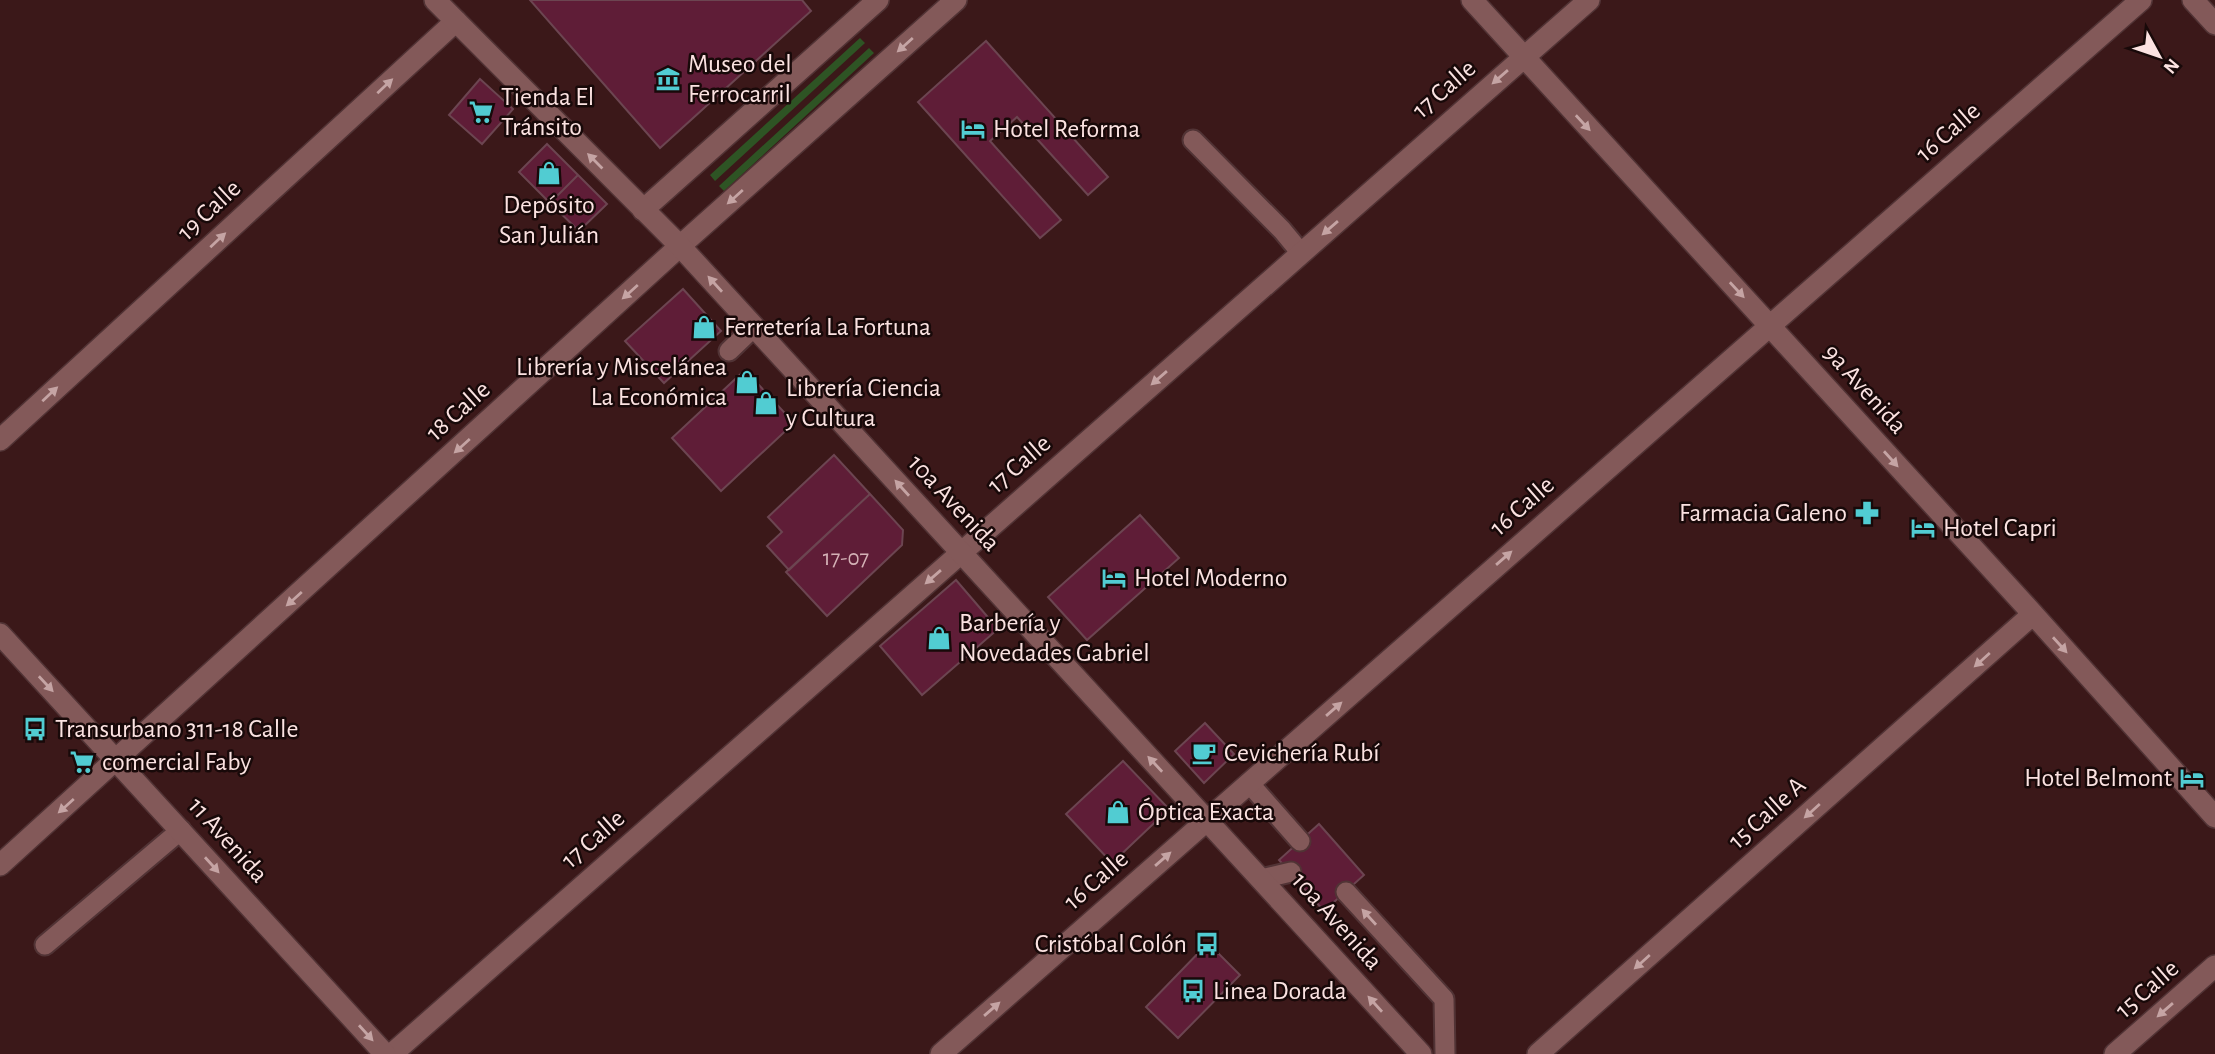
<svg xmlns="http://www.w3.org/2000/svg" width="2215" height="1054" viewBox="0 0 2215 1054" font-family="'Alegreya Sans',sans-serif">
  <style>
    .green { fill: #2e5424 }
    .building { fill: #5f1d37; stroke: #6c4551; stroke-width: 2 }
    .lines { fill: none; stroke-linecap: round; stroke-linejoin: round }
    .lane-casing { stroke: #513335; stroke-width: 23 }
    .street-casing { stroke: #513335; stroke-width: 24 }
    .secondary-casing { stroke: #513335; stroke-width: 24 }
    .lane { stroke: #835959; stroke-width: 19 }
    .street { stroke: #835959; stroke-width: 21 }
    .secondary { stroke: #835959; stroke-width: 21 }
    .oneway { fill: #c5a4a4 }
    .labels { text-anchor: middle; dominant-baseline: central; stroke-width: 5; stroke-linejoin: round; paint-order: stroke }
    .number-label { font-size: 23px; fill: #d4b1b6 }
    .poi-label { font-size: 26px; fill: #fbe2e1; stroke: #180909; text-anchor: start }
    .street-label { font-size: 26px; fill: #fbe2e1; stroke: #180909 }
  </style>
  <rect width="100%" height="100%" fill="#3b1819"/>
  <path class="green" d="M860 38 865 43 715 181 710 175Z
    M869 48 874 53 724 191 719 186Z"/>
  <path class="building" d="M530 0H802L811 11 660 148Z
    M986 41 1108 177 1088 195 1017 117 990 141 1061 220 1040 238 918 102Z
    M480 79 513 109 482 144 449 115Z
    M547 144 578 175 550 203 519 172Z
    M578 175 607 204 579 231 550 203Z
    M683 289 721 331 664 383 625 341Z
    M745 370 794 423 721 491 672 438Z
    M834 455 870 494 789 570 767 546 782 532 768 517Z
    M870 494 903 530 902 545 827 616 786 572Z
    M1140 515 1179 558 1087 640 1048 597Z
    M956 580 998 629 922 695 880 646Z
    M1205 723 1234 754 1204 783 1175 751Z
    M1123 761 1169 809 1112 863 1066 814Z
    M1319 824 1364 875 1324 911 1279 860Z
    M1208 943 1240 975 1178 1038 1146 1007Z"/>
  <g class="lines">
    <g class="lane-casing">
      <path id="lane" d="M1193 140 1282 230 1301 253
        M729 351 754 327
        M1249 783 1300 841
        M1261 879 1291 872
        M1346 892 1444 999 1445 1054
        M45 945 181 830"/>
    </g>
    <g class="street-casing">
      <path id="street" d="M1472 0 2033 614 2215 817
        M2193 0 2215 24
        M643 210 878 0
        M0 440 456 21
        M0 865 680 246 956 0
        M392 1054 1589 0
        M941 1054 2141 0
        M1538 1054 2033 614
        M2115 1054 2215 966"/>
    </g>
    <g class="secondary-casing">
      <path id="secondary" d="M435 0 680 246 1421 1054
        M0 634 385 1054"/>
    </g>
    <use href="#lane" class="lane"/>
    <use href="#street" class="street"/>
    <use href="#secondary" class="secondary"/>
  </g>
  <defs><path id="oneway-solid" d="M-6-.8H1V-3.2L6.5 0L1 3.2V.8H-6Z" transform="scale(1.75)"/></defs>
  <g class="oneway">
    <use href="#oneway-solid" transform="translate(905 45) rotate(138)"/>
    <use href="#oneway-solid" transform="translate(1500 77) rotate(139)"/>
    <use href="#oneway-solid" transform="translate(385 86) rotate(-43)"/>
    <use href="#oneway-solid" transform="translate(1583 123) rotate(47)"/>
    <use href="#oneway-solid" transform="translate(595 161) rotate(-135)"/>
    <use href="#oneway-solid" transform="translate(735 197) rotate(138)"/>
    <use href="#oneway-solid" transform="translate(1330 228) rotate(139)"/>
    <use href="#oneway-solid" transform="translate(218 240) rotate(-43)"/>
    <use href="#oneway-solid" transform="translate(715 284) rotate(-132)"/>
    <use href="#oneway-solid" transform="translate(1737 290) rotate(47)"/>
    <use href="#oneway-solid" transform="translate(630 292) rotate(138)"/>
    <use href="#oneway-solid" transform="translate(1159 378) rotate(139)"/>
    <use href="#oneway-solid" transform="translate(50 394) rotate(-43)"/>
    <use href="#oneway-solid" transform="translate(462 446) rotate(138)"/>
    <use href="#oneway-solid" transform="translate(1891 459) rotate(48)"/>
    <use href="#oneway-solid" transform="translate(902 488) rotate(-132)"/>
    <use href="#oneway-solid" transform="translate(1504 558) rotate(-41)"/>
    <use href="#oneway-solid" transform="translate(933 577) rotate(139)"/>
    <use href="#oneway-solid" transform="translate(294 599) rotate(138)"/>
    <use href="#oneway-solid" transform="translate(2060 645) rotate(48)"/>
    <use href="#oneway-solid" transform="translate(1982 660) rotate(138)"/>
    <use href="#oneway-solid" transform="translate(46 684) rotate(47)"/>
    <use href="#oneway-solid" transform="translate(1334 709) rotate(-41)"/>
    <use href="#oneway-solid" transform="translate(1155 764) rotate(-133)"/>
    <use href="#oneway-solid" transform="translate(66 806) rotate(138)"/>
    <use href="#oneway-solid" transform="translate(1812 811) rotate(138)"/>
    <use href="#oneway-solid" transform="translate(1163 859) rotate(-41)"/>
    <use href="#oneway-solid" transform="translate(212 865) rotate(48)"/>
    <use href="#oneway-solid" transform="translate(1369 917) rotate(-132)"/>
    <use href="#oneway-solid" transform="translate(1642 962) rotate(138)"/>
    <use href="#oneway-solid" transform="translate(1375 1004) rotate(-132)"/>
    <use href="#oneway-solid" transform="translate(992 1009) rotate(-41)"/>
    <use href="#oneway-solid" transform="translate(2165 1010) rotate(139)"/>
    <use href="#oneway-solid" transform="translate(366 1033) rotate(48)"/>
  </g>
  <defs>
    <g id="museum-bare" transform="scale(1.89)"><path d="M0-6L6-3V-2H-6V-3ZM-5-1h2V3h-2ZM-1-1h2V3h-2ZM3-1h2V3H3ZM-6 4H6V6H-6Z" fill="#51ccd2" stroke="#180909" stroke-width="2.5" paint-order="stroke"/></g>
    <g id="supermarket-bare" transform="scale(1.89)"><path d="M-6-5.5h2.5l.6 2H6L4.5 2H-2.5L-4.4-4H-6ZM-1.5 3.2a1.3 1.3 0 1 0 .1 0ZM3 3.2a1.3 1.3 0 1 0 .1 0Z" fill="#51ccd2" stroke="#180909" stroke-width="2.5" paint-order="stroke"/></g>
    <g id="hotel-bare" transform="scale(1.89)"><path d="M-6-4.5h1.5V1H6V5H4.5V3h-9V5H-6ZM-4 0a1.8 1.8 0 1 1 3.6 0ZM.5 0V-2.5h3Q6-2.5 6 0Z" fill="#51ccd2" stroke="#180909" stroke-width="2.5" paint-order="stroke"/></g>
    <g id="shop-bare" transform="scale(1.89)"><path d="M-5-2.5h2.3a2.7 3.5 0 0 1 5.4 0H5L5.5 6h-11ZM-1.5-2.5h3a1.5 2.3 0 0 0-3 0Z" fill="#51ccd2" stroke="#180909" stroke-width="2.5" paint-order="stroke"/></g>
    <g id="pharmacy-bare" transform="scale(1.89)"><path d="M-2-6h4v4h4v4h-4v4h-4v-4h-4v-4h4Z" fill="#51ccd2" stroke="#180909" stroke-width="2.5" paint-order="stroke"/></g>
    <g id="bus-bare" transform="scale(1.89)"><path d="M-5-6H5V4H4V6H2V4H-2V6H-4V4H-5ZM-3.5-4V0h7V-4ZM-3.5 1.2v1.5H-2V1.2ZM2 1.2v1.5H3.5V1.2Z" fill="#51ccd2" stroke="#180909" stroke-width="2.5" paint-order="stroke"/></g>
    <g id="cafe-bare" transform="scale(1.89)"><path d="M-5.5-4.5H6V0H3Q3 3.5 0 3.5H-2.5Q-5.5 3.5-5.5 0ZM3-3.2v2h1.7v-2ZM-6 4.5H4V6H-6Z" fill="#51ccd2" stroke="#180909" stroke-width="2.5" paint-order="stroke"/></g>
  </defs>
  <g fill-rule="evenodd">
    <use href="#museum-bare" x="668" y="79"/>
    <use href="#supermarket-bare" x="481" y="112"/>
    <use href="#hotel-bare" x="973" y="129"/>
    <use href="#shop-bare" x="549" y="173"/>
    <use href="#shop-bare" x="704" y="327"/>
    <use href="#shop-bare" x="747" y="382"/>
    <use href="#shop-bare" x="766" y="403"/>
    <use href="#pharmacy-bare" x="1867" y="513"/>
    <use href="#hotel-bare" x="1923" y="528"/>
    <use href="#hotel-bare" x="1114" y="578"/>
    <use href="#shop-bare" x="939" y="638"/>
    <use href="#bus-bare" x="35" y="729"/>
    <use href="#cafe-bare" x="1204" y="753"/>
    <use href="#supermarket-bare" x="82" y="762"/>
    <use href="#hotel-bare" x="2192" y="778"/>
    <use href="#shop-bare" x="1118" y="812"/>
    <use href="#bus-bare" x="1207" y="944"/>
    <use href="#bus-bare" x="1193" y="991"/>
  </g>
  <g class="labels">
    <g class="number-label">
      <text x="846" y="558">17-07</text>
    </g>
    <g class="poi-label">
      <text x="688" y="64">Museo del<tspan x="688" dy="30">Ferrocarril</tspan></text>
      <text x="501" y="97">Tienda El<tspan x="501" dy="30">Tránsito</tspan></text>
      <text x="993" y="129">Hotel Reforma</text>
      <text x="549" y="205" text-anchor="middle">Depósito<tspan x="549" dy="30">San Julián</tspan></text>
      <text x="724" y="327">Ferretería La Fortuna</text>
      <text x="727" y="367" text-anchor="end">Librería y Miscelánea<tspan x="727" dy="30">La Económica</tspan></text>
      <text x="786" y="388">Librería Ciencia<tspan x="786" dy="30">y Cultura</tspan></text>
      <text x="1847" y="513" text-anchor="end">Farmacia Galeno</text>
      <text x="1943" y="528">Hotel Capri</text>
      <text x="1134" y="578">Hotel Moderno</text>
      <text x="959" y="623">Barbería y<tspan x="959" dy="30">Novedades Gabriel</tspan></text>
      <text x="55" y="729">Transurbano 311-18 Calle</text>
      <text x="1224" y="753">Cevichería Rubí</text>
      <text x="102" y="762">comercial Faby</text>
      <text x="2172" y="778" text-anchor="end">Hotel Belmont</text>
      <text x="1138" y="812">Óptica Exacta</text>
      <text x="1187" y="944" text-anchor="end">Cristóbal Colón</text>
      <text x="1213" y="991">Linea Dorada</text>
    </g>
    <g class="street-label">
      <text transform="translate(1444 89) rotate(-41)">17 Calle</text>
      <text transform="translate(1948 132) rotate(-41)">16 Calle</text>
      <text transform="translate(209 210) rotate(-43)">19 Calle</text>
      <text transform="translate(1865 389) rotate(48)">9a Avenida</text>
      <text transform="translate(458 411) rotate(-42)">18 Calle</text>
      <text transform="translate(1019 464) rotate(-41)">17 Calle</text>
      <text transform="translate(954 503) rotate(47)">10a Avenida</text>
      <text transform="translate(1522 506) rotate(-41)">16 Calle</text>
      <text transform="translate(1767 813) rotate(-42)">15 Calle A</text>
      <text transform="translate(593 839) rotate(-41)">17 Calle</text>
      <text transform="translate(228 840) rotate(48)">11 Avenida</text>
      <text transform="translate(1096 880) rotate(-41)">16 Calle</text>
      <text transform="translate(1337 921) rotate(48)">10a Avenida</text>
      <text transform="translate(2147 989) rotate(-41)">15 Calle</text>
    </g>
  </g>
  <g transform="translate(2159 56) rotate(130)" stroke="#180909" stroke-width="5" paint-order="stroke">
  <path d="M0-5L12 26L0 18L-12 26Z" fill="#fbe2e1"/>
  <text y="-10" font-size="19" font-weight="bold" text-anchor="middle" fill="#fbe2e1">N</text>
  </g>
</svg>
